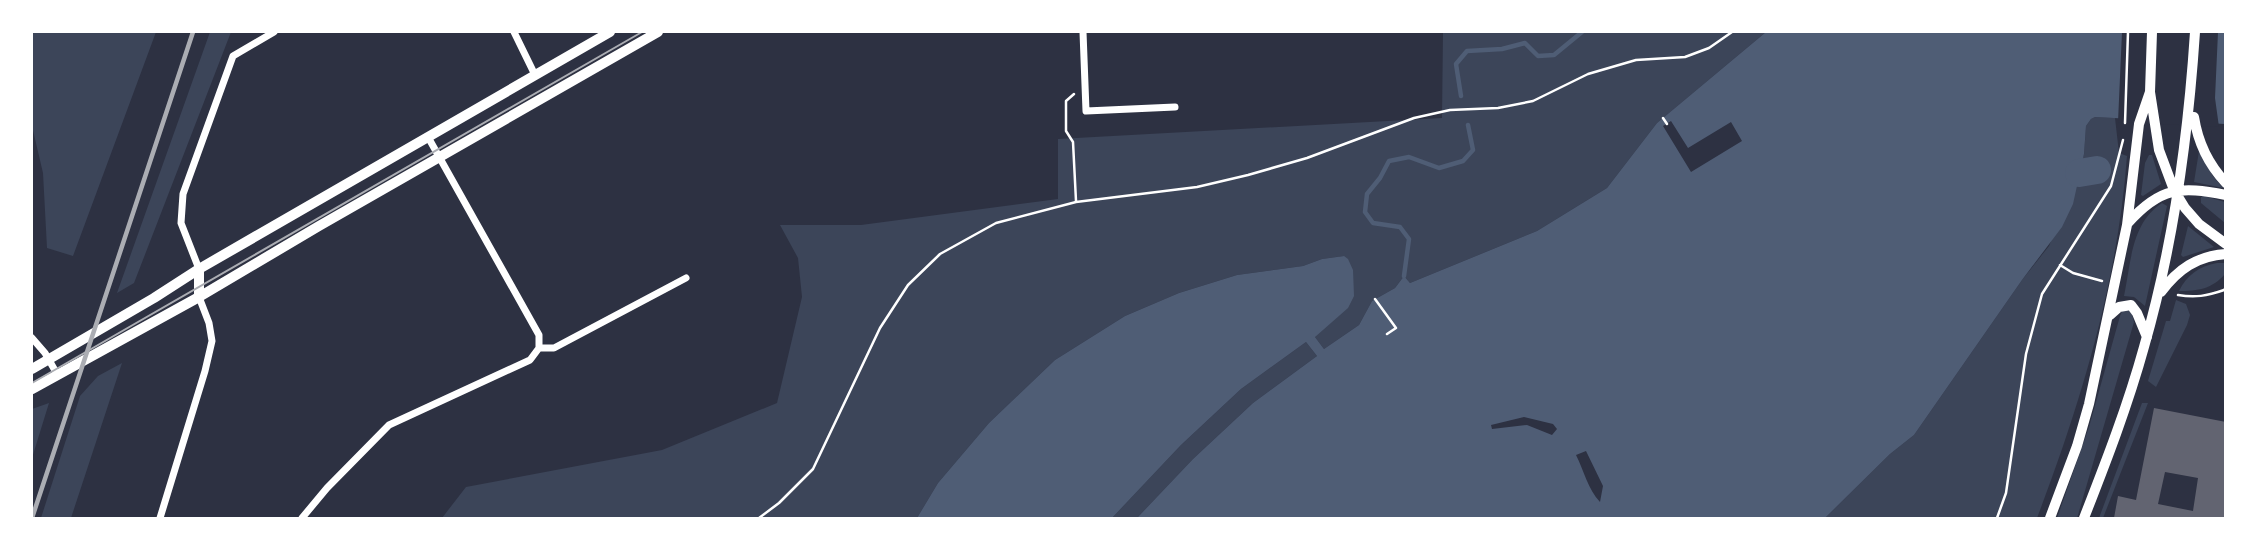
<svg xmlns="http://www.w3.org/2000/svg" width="2257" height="550" viewBox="0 0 2257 550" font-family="'Roboto Condensed',sans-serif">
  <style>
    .green { fill: #3c4559 }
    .water { fill: #4f5d75; fill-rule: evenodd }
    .pier { fill: #2d3142 }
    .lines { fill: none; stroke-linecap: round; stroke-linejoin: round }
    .stream { stroke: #4f5d75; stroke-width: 4.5 }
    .river { stroke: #4f5d75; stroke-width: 28 }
    .building { fill: #626471; fill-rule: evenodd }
    .path { stroke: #fff; stroke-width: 2.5 }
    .minor { stroke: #fff; stroke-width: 7 }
    .secondary { stroke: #fff; stroke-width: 10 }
    .tram { stroke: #abadb3; stroke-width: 2 }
    .rail { stroke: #abadb3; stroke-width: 4.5 }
  </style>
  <rect width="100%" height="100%" fill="#2d3142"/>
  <path class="green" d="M32 32H156L73 256 47 248 43 173 32 126Z
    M210 32H231L134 283 117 293Z
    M1443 32H1766L1657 123 1607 188 1537 231 1410 283 1404 276 1395 288 1372 301 1359 325 1324 349 1315 337 1344 256 1322 259 1303 266 1237 275 1179 293 1125 316 1055 360 989 423 938 483 917 518H442L466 487 662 450 777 403 802 297 798 258 780 225H861L1058 199V139L1442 118Z
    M2095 117 2115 118 2119 153 2127 156C2118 280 2081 403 2037 518H1825L1890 454 1914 435 2022 280 2049 246 2079 173 2084 154 2086 126 2091 119Z
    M2199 151 2213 176 2223 188 2194 182Z
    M2149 155H2152L2161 184 2143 196 2141 195 2145 163Z
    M2204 196 2225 202V223L2201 203V197Z
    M2162 203 2167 206 2145 306 2134 297 2124 296C2131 263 2131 223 2162 203Z
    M2188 226 2214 247 2183 257 2181 255Z
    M2217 263H2225V274C2212 289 2198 291 2179 291 2187 275 2199 266 2217 263Z
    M2176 300 2186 304 2190 315 2187 325 2156 387 2148 381 2166 321H2170Z
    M2126 310 2131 311 2134 322 2078 515 2077 518H2057L2089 427 2120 316 2122 311Z
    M1306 342 1317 356 1253 403 1193 459 1137 518H1112L1181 445 1241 389Z
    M122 363 71 518H41L80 396 98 376Z
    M49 403 32 458V409Z
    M2142 403H2148L2103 518H2099Z"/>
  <path class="water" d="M1766 32H2225V124L2095 117 2091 119 2086 126 2084 154 2073 204 2062 227 2022 280 1914 435 1890 454 1825 518H1137L1193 459 1253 403 1317 356 1306 342 1241 389 1181 445 1112 518H917L938 483 989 423 1055 360 1125 316 1179 293 1237 275 1303 266 1322 259 1344 256 1348 259 1353 270 1354 296 1348 308 1315 337 1324 349 1359 325 1372 301 1395 288 1404 276 1410 283 1537 231 1607 188 1657 123ZM1524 417 1553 424 1557 429 1552 435 1527 425 1492 429 1491 425ZM1586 451 1603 486 1600 502C1588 489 1584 471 1576 455Z"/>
  <path class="pier" d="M2122 32H2218L2215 98 2219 127 2118 122Z
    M1671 121 1688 148 1731 122 1742 141 1691 172 1663 126Z"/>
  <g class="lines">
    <path class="stream" d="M1461 96 1456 64 1467 51 1502 49 1525 43 1538 56 1554 55 1582 32
      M1404 276 1409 239 1400 227 1373 223 1365 212 1367 194 1380 178 1389 161 1409 157 1439 168 1463 161 1473 150 1468 125"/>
    <path class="river" d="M2079 173 2097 170"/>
  </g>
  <path class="building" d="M2154 408 2226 422V518H2114L2118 496 2136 500ZM2165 472 2198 478 2193 511 2158 504Z"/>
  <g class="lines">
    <path class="path" d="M1074 94 1066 101V131L1073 142 1076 201
      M1663 118 1667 124
      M2125 123 2128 32
      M2060 265 2073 273 2102 281
      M2178 295C2195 298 2207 296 2224 290L2226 288
      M1375 299 1396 328 1387 334
      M759 518 779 503 813 469 880 328 908 285 940 254 996 223 1076 202 1197 187 1248 175 1307 158 1414 118 1450 110 1498 108 1533 101 1588 74 1636 60 1685 57 1709 48 1732 32
      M1997 518 2006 493 2026 354 2042 294 2111 186 2123 140"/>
    <path class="minor" d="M514 32 535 75
      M1083 32 1086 111 1175 107
      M199 269 181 223 183 194 233 56 274 32
      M32 338 45 353 57 374
      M539 348H554L686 278
      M160 518 205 371 212 341 209 323 199 297
      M302 518 327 488 389 425 530 360 539 348V335L428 137"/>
    <path class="secondary" d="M2152 32 2150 92 2159 150 2174 190 2185 208 2199 224 2226 244
      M2194 117C2198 143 2208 164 2226 183
      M2128 223C2160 187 2180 186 2226 195
      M2161 292C2178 269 2197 256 2226 254
      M199 297V269
      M2110 315 2119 307 2131 305 2137 313 2147 337
      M32 369 154 298 199 269 610 32
      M32 389 199 297 319 226 658 32
      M2050 518 2077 446 2089 404 2127 225 2139 124 2150 92
      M2084 518C2106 462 2128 405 2144 347 2174 243 2188 139 2195 32"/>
    <path class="tram" d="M32 383 642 32"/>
    <path class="rail" d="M32 518 193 32"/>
  </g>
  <rect width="2257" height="550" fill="none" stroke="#ffffff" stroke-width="66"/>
</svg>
